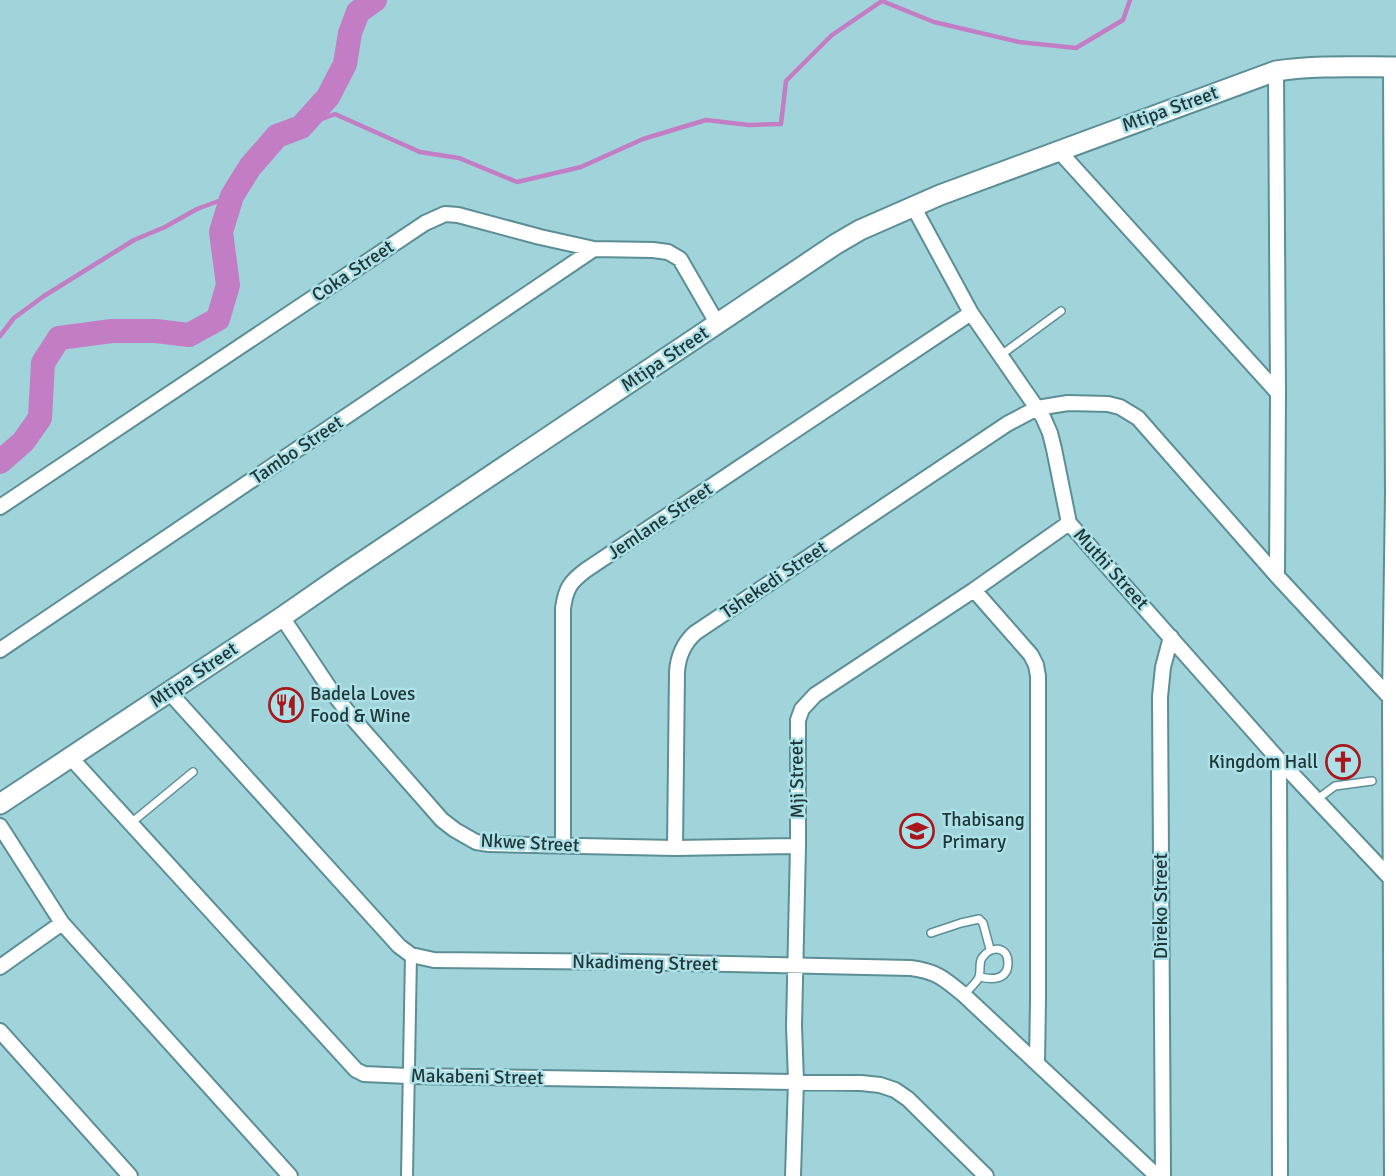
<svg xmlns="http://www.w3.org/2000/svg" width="1396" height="1176" viewBox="0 0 1396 1176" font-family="Signika,sans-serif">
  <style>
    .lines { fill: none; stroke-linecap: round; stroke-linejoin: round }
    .stream { stroke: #c37dc4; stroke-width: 4.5 }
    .river { stroke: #c37dc4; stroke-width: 24 }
    .service-casing { stroke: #5c8e95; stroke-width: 10 }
    .pedestrian-casing { stroke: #5c8e95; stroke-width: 14 }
    .minor-casing { stroke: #5c8e95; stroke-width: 18 }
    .tertiary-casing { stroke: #5c8e95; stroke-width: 23 }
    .service { stroke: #fff; stroke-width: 7 }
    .pedestrian { stroke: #fff; stroke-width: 10 }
    .minor { stroke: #fff; stroke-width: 14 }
    .tertiary { stroke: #fff; stroke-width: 19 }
    .labels { text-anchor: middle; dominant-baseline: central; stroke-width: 5; stroke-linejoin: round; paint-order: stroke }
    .street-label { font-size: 19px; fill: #213639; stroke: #ace1e8 }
    .poi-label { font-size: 19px; fill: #213639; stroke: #ace1e8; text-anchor: start }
  </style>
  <rect width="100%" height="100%" fill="#a0d3da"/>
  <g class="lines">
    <path class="stream" d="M301 127 335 114 420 152 459 158 517 182 581 167 643 139 706 120 749 125 781 124 786 81 832 35 882 1 934 22 1019 42 1076 48 1123 20 1130 0
      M0 336 14 318 44 296 134 240 165 227 197 209 232 196"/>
    <path class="river" d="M0 462 23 442 40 418 43 363 59 338 112 331H156L189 335 218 319 228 285 221 232 232 196 250 167 277 136 301 127 328 97 345 64 350 33 358 12 375 0"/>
    <g class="service-casing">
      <path id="service" d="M1001 355 1061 311
        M1316 800 1335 786 1372 781
        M131 823 193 772
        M931 933 961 923 979 919 983 923 990 949
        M964 995C968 990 975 984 978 979 982 972 978 964 982 958 991 945 1008 946 1008 963 1008 980 992 980 980 977"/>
    </g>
    <g class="pedestrian-casing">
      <path id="pedestrian" d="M407 1176 411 955"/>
    </g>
    <g class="minor-casing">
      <path id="minor" d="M1391 67 1393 494 1390 698 1392 1176
        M1276 71 1278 393 1277 576
        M1059 151 1278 393
        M913 206 971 313 1043 417 1050 433 1054 449 1069 523 1279 760 1392 880
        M0 507 425 223 445 214 458 215 540 237 594 249 653 250 668 252 680 259 717 323
        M974 590 1031 655 1036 665 1038 676V1000L1037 1063
        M282 617 332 692 355 721 442 820 455 830 476 842 489 844 675 848 798 846
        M0 650 594 249
        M169 692 399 946 411 955 434 960 635 962 911 968C936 971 945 979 964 995L1157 1176
        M71 758 356 1070 364 1074 408 1076 861 1083 880 1085 895 1090 908 1099 986 1176
        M1279 760 1280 1176
        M0 826 62 923 290 1176
        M563 846V608C566 588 570 582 586 570L971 313
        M675 848 677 672C678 656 683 644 695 633L1007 424 1037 408 1068 403 1108 404 1120 407 1138 418 1277 576 1396 704
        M0 967 62 923
        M0 1031 130 1176
        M793 1176 796 1081 794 1026 798 846V720L802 709 815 695 974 590 1069 523
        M1163 1176 1160 697 1163 667 1171 637"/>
    </g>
    <g class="tertiary-casing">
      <path id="tertiary" d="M0 804 282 617 341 576 836 244 860 230 940 195 1276 71C1316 65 1356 67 1396 67"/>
    </g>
    <use href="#service" class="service"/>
    <use href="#pedestrian" class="pedestrian"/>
    <use href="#minor" class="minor"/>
    <use href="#tertiary" class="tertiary"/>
  </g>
  <defs>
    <g id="restaurant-ring" transform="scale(1.75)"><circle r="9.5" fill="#ace1e8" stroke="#aa161c" stroke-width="1.5"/><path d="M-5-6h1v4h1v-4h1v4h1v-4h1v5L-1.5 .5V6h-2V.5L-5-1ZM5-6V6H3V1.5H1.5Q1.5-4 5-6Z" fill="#aa161c"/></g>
    <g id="church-ring" transform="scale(1.75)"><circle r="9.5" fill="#ace1e8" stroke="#aa161c" stroke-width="1.5"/><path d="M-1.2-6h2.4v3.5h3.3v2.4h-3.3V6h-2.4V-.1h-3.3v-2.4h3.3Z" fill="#aa161c"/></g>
    <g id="school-ring" transform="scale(1.75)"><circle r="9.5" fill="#ace1e8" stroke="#aa161c" stroke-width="1.5"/><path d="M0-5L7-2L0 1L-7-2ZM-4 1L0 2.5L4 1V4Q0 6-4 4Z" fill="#aa161c"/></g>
  </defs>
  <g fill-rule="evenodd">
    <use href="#restaurant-ring" x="286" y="705"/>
    <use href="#church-ring" x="1343" y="762"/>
    <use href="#school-ring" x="917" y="831"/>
  </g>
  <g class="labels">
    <g class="street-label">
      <text transform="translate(1170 109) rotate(-20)">Mtipa Street</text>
      <text transform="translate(353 271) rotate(-34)">Coka Street</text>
      <text transform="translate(665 359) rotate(-34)">Mtipa Street</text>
      <text transform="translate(297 450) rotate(-34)">Tambo Street</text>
      <text transform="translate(660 521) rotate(-34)">Jemlane Street</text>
      <text transform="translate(1111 569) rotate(48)">Muthi Street</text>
      <text transform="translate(774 580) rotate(-34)">Tshekedi Street</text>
      <text transform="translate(194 675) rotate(-34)">Mtipa Street</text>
      <text transform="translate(797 779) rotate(-91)">Mji Street</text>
      <text transform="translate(530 843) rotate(3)">Nkwe Street</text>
      <text transform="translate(1161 906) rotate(-90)">Direko Street</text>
      <text transform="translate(645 963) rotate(1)">Nkadimeng Street</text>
      <text transform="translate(477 1077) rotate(1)">Makabeni Street</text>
    </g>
    <g class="poi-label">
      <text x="310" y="694">Badela Loves<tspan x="310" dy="22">Food &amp; Wine</tspan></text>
      <text x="1318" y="762" text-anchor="end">Kingdom Hall</text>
      <text x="942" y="820">Thabisang<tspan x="942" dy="22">Primary</tspan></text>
    </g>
  </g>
</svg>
